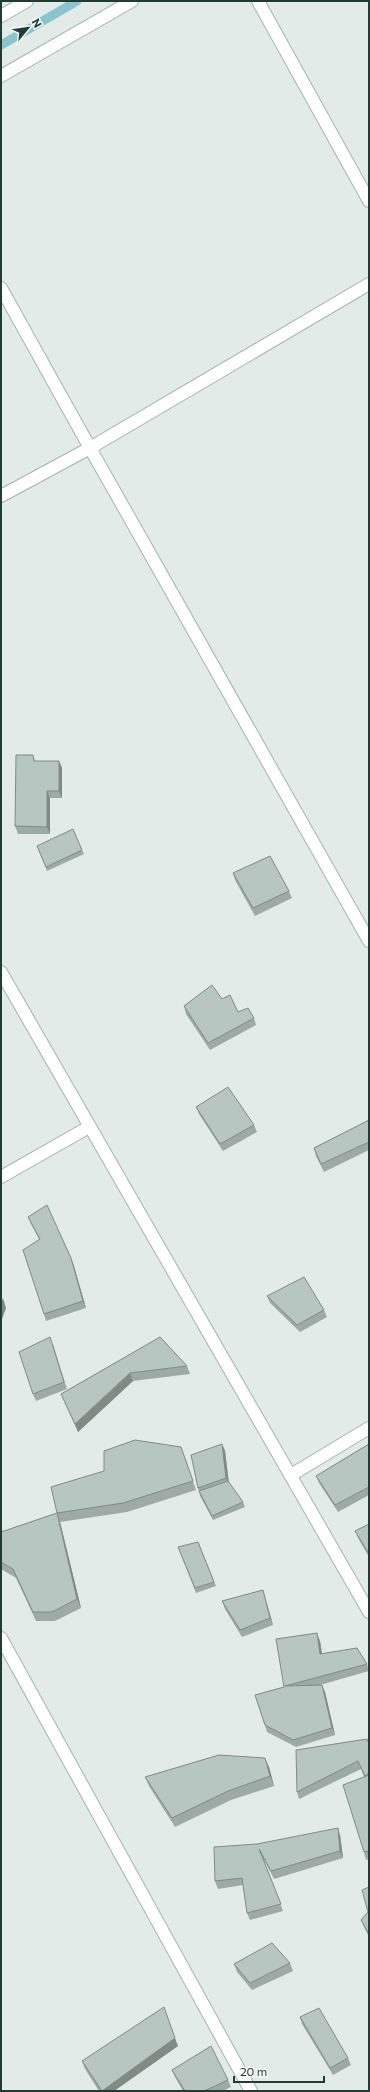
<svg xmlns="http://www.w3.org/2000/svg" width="370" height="2092" viewBox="0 0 370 2092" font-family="Commissioner,sans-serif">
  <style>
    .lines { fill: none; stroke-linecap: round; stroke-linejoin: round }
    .stream { stroke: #8bc4cf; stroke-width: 9 }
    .minor-casing { stroke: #a5b3ae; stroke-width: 14 }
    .tertiary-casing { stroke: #a5b3ae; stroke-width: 14 }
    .minor { stroke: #fff; stroke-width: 12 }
    .tertiary { stroke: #fff; stroke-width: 12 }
    .wall { fill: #9daaa5 }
    .shaded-wall { fill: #808b86 }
    .building { fill: #b7c6c0; stroke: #808b86 }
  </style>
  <rect width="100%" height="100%" fill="#e2ebe7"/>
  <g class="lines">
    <path class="stream" d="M1 45 77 1"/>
    <g class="minor-casing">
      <path id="minor" d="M258 1 369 201
        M1 288 90 448 369 941
        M1 496 90 448 369 284
        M1 972 369 1612
        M1 1177 89 1127
        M291 1475 369 1428
        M1 1638 251 2091"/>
    </g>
    <g class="tertiary-casing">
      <path id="tertiary" d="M1 16 27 1
        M1 76 132 1"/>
    </g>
    <use href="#minor" class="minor"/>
    <use href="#tertiary" class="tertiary"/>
  </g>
  <path class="wall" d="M33 755 35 761H59L62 768V798H50V834H18L15 826Z
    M37 846 82 850 84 854 47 871Z
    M233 873 289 891 292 898 255 916 235 880Z
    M184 1006 238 1012 254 1018 256 1025 210 1050 186 1014Z
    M196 1107 254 1125 257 1132 223 1151 199 1114Z
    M369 1120V1150L324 1172 316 1156 314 1148Z
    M28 1217 71 1258 86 1308 46 1321 44 1314 39 1239 31 1224Z
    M267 1296 324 1310 327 1317 300 1332 270 1303Z
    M160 1337 187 1366 190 1374 133 1381 78 1432 64 1401 61 1394Z
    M53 1344 67 1389 36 1401 33 1394Z
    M222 1444 225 1451 229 1483 243 1502 245 1507 213 1520 200 1496 198 1488Z
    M369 1444V1495L338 1512 319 1483 316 1476Z
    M181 1447 196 1490 127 1512 60 1522 81 1608 55 1621H36L16 1578 1 1569V1532L57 1513Z
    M369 1524V1557L358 1538 355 1531Z
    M198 1542 216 1586 196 1593 178 1547Z
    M263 1590 273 1625 242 1637 225 1609 222 1601Z
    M320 1641 322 1654 367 1664 369 1671 320 1685 325 1692 335 1735 296 1747 267 1732 255 1695 284 1687Z
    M369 1744V1859L366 1860 364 1852V1777L361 1769 299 1799 297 1792Z
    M269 1767 274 1786 231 1800 175 1827 149 1786 145 1777Z
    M340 1835 343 1858 274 1879 263 1858 283 1911 250 1920 247 1913 243 1885 218 1889 215 1881 257 1844Z
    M369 1887V1937L364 1927 361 1920 368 1912Z
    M290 1963 293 1971 252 1990 237 1972 234 1964Z
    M300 2017 348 2058 351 2065 333 2075 302 2024Z
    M178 2046 114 2091H99L85 2069 82 2061Z
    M172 2070 228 2080 231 2087 223 2091H183L175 2077Z"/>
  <path class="shaded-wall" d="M59 761 62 768V798L59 791Z
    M47 791 50 798V834L47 827Z
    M71 1258 74 1266 86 1308 83 1301Z
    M3 1298 6 1308 1 1322V1303Z
    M130 1373 133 1381 78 1432 75 1424Z
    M222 1444 225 1451 229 1485 226 1478Z
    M57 1513 60 1522 81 1608 77 1599Z
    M263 1590 273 1625 270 1618Z
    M317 1633 320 1641 323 1661 320 1654Z
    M322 1685 325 1692 335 1735 332 1728Z
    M265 1758 269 1767 274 1786 270 1776Z
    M338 1828 340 1835 343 1858 340 1851Z
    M175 2038 178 2046 114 2091H102Z"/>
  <path class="building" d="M16 755H33L34 761H59V791H47V827L15 826Z
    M73 829 82 850 46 867 37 846Z
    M270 856 289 891 253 908 233 873Z
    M212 985 222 999 230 995 238 1012 248 1008 254 1018 208 1043 184 1006Z
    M228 1087 254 1125 220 1144 196 1107Z
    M369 1120V1142L321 1164 314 1148Z
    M47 1205 71 1258 83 1301 44 1314 23 1250 40 1239 28 1217Z
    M304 1277 324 1310 297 1325 267 1296Z
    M50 1337 64 1382 33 1394 19 1352Z
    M160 1337 187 1366 130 1373 75 1424 61 1394Z
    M135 1440 181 1447 193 1481 123 1503 57 1513 77 1599 52 1612H33L13 1569 1 1562V1532L57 1513 51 1487 104 1471V1451Z
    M222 1444 226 1478 198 1488 191 1455Z
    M369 1444V1487L335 1505 316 1476Z
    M228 1481 243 1502 212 1516 199 1491Z
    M369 1524V1554L355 1531Z
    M198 1542 214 1582 195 1588 178 1547Z
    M263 1590 270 1618 240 1630 222 1601Z
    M317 1633 320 1654 357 1648 367 1664 285 1686 322 1685 332 1728 293 1740 265 1725 255 1695 284 1687 276 1639Z
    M367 1739 369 1744V1773L365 1776 358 1761 297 1792 296 1750Z
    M219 1755 265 1758 270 1776 228 1791 172 1818 145 1777Z
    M369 1775V1851L364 1852 343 1785Z
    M338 1828 340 1851 271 1871 259 1849 281 1904 247 1913 242 1878 215 1881 214 1847 257 1844Z
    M369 1887V1934L361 1920 368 1912 362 1890Z
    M272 1943 290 1963 250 1983 234 1964Z
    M164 2007 175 2038 102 2091 82 2061Z
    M319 2008 348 2058 330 2068 300 2017Z
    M211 2046 228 2080 204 2091H185L172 2070Z"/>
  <rect width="370" height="2092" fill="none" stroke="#223c35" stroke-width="4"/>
  <g transform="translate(28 28) rotate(61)" stroke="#f2f8f5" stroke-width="3" paint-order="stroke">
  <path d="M0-3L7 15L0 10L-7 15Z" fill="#223c35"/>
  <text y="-6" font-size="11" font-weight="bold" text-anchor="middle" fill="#223c35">N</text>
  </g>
  <path d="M234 2076v6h90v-6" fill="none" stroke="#223c35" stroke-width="2"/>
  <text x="240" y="2076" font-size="12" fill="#223c35" stroke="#f2f8f5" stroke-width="3" paint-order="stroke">20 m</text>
</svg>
